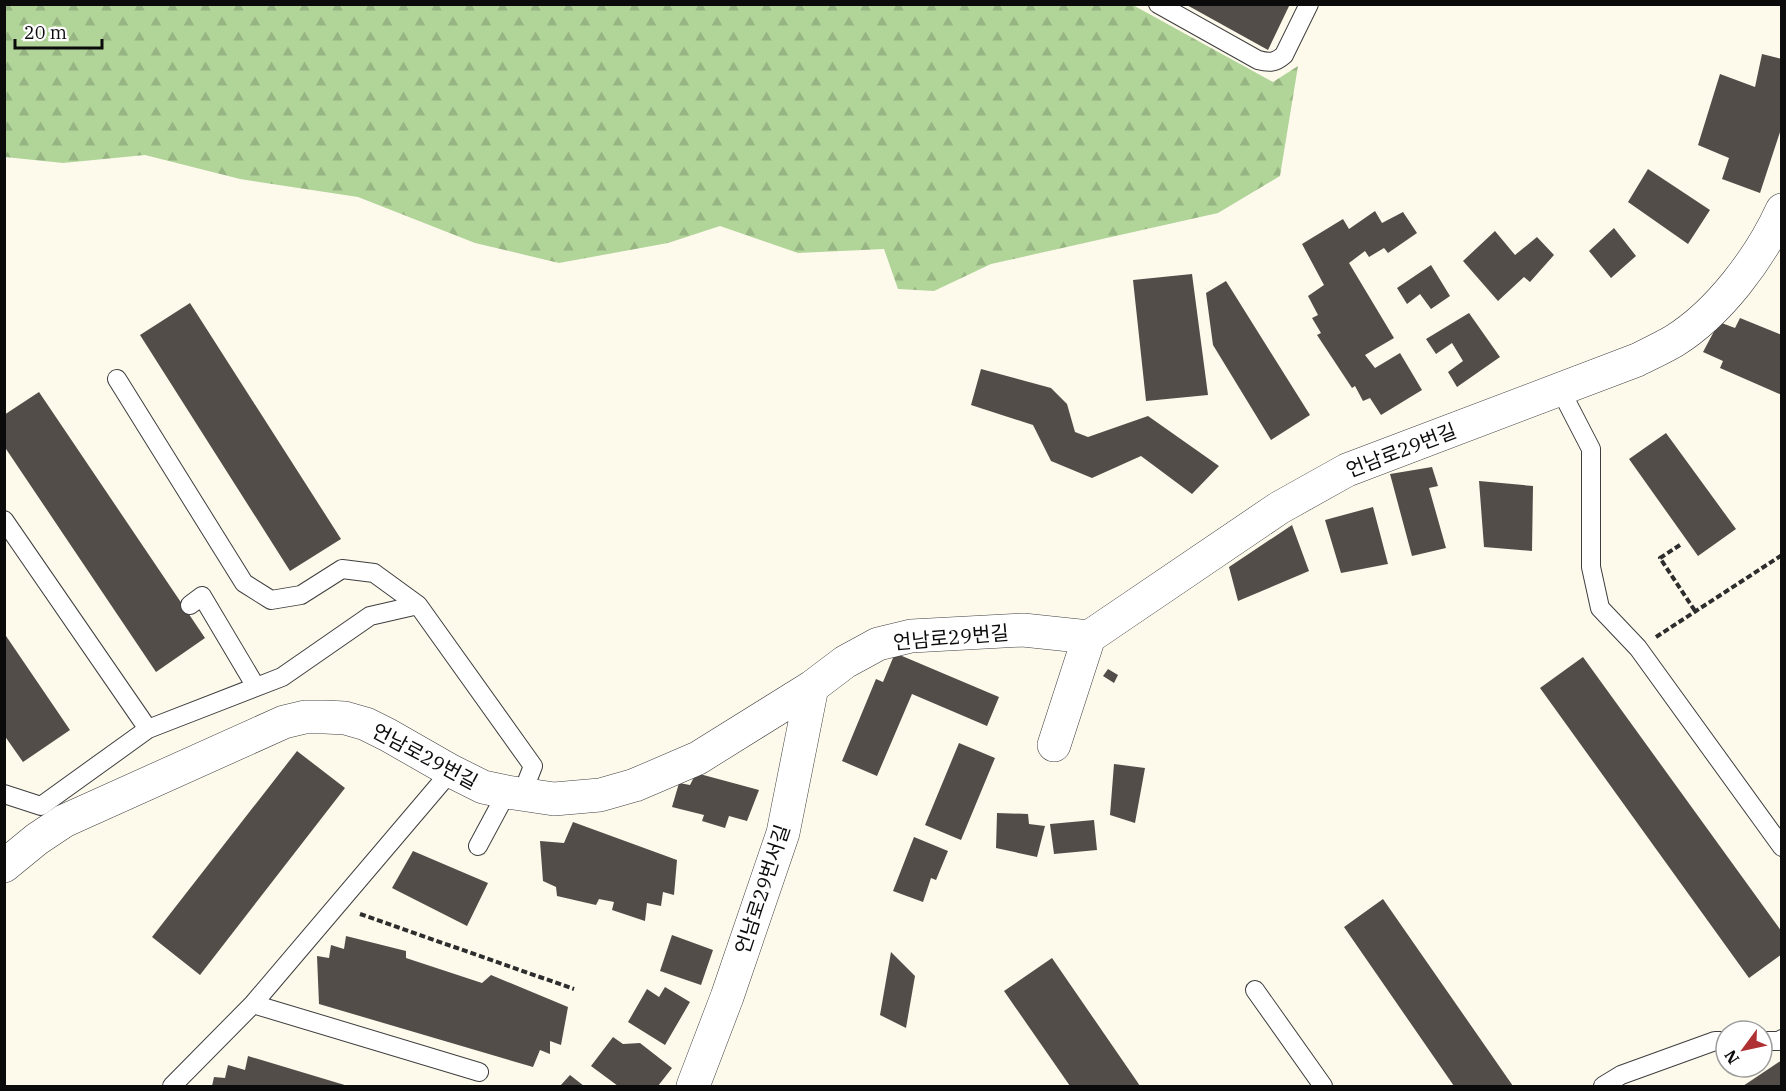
<svg xmlns="http://www.w3.org/2000/svg" width="1786" height="1091" viewBox="0 0 1786 1091" font-family="'IBM Plex Serif','Noto Sans KR',serif">
  <style>
    .forest { fill: url(#forest-firs) }
    .building { fill: #534d49 }
    .lines { fill: none; stroke-linecap: round; stroke-linejoin: round }
    .lane-casing { stroke: #3e3e3e; stroke-width: 20 }
    .street-casing { stroke: #3e3e3e; stroke-width: 34 }
    .path { stroke: #2d2d2d; stroke-width: 4; stroke-dasharray: 6 3; stroke-linecap: butt }
    .lane { stroke: #fff; stroke-width: 18 }
    .street { stroke: #fff; stroke-width: 33 }
    .labels { text-anchor: middle; dominant-baseline: central; stroke-width: 6; stroke-linejoin: round; paint-order: stroke }
    .street-label { font-size: 20px; fill: #0b0b0b; stroke: #fff }
  </style>
  <defs>
    <pattern id="forest-firs" width="22" height="20" patternUnits="userSpaceOnUse" patternTransform="scale(1.5)"><rect width="22" height="20" fill="#b1d499"/><path d="M5 1l3.5 6h-7zM16 11l3.5 6h-7z" fill="#97b582"/></pattern>
  </defs>
  <rect width="100%" height="100%" fill="#fdfaec"/>
  <path class="forest" d="M1131 4 1273 82 1298 66 1280 176 1218 213 991 264 934 291 898 289 884 249 798 253 720 226 668 243 559 263 475 243 358 197 240 179 145 155 63 163 5 157V5Z"/>
  <path class="building" d="M1185 4H1290L1268 50Z
    M1762 54 1782 59V126L1760 193 1722 179 1729 158 1698 145 1720 74 1755 87Z
    M1648 169 1710 210 1688 244 1628 202Z
    M1375 211 1382 223 1403 212 1417 233 1388 253 1384 248 1369 257 1365 251 1349 263 1394 338 1365 355 1375 368 1400 353 1422 390 1381 415 1370 398 1363 401 1355 386 1352 388 1317 335 1321 333 1312 318 1318 315 1308 296 1324 285 1302 244 1343 219 1349 229Z
    M1614 228 1636 256 1611 278 1589 251Z
    M1495 231 1515 255 1537 237 1554 255 1530 282 1524 277 1498 301 1463 261Z
    M1431 265 1450 296 1431 309 1420 294 1407 304 1397 288Z
    M1192 274 1208 395 1146 401 1133 280Z
    M1226 281 1310 415 1271 440 1213 345 1206 293Z
    M190 303 341 539 290 571 140 335Z
    M1469 313 1500 357 1457 387 1448 372 1463 361 1452 343 1436 354 1426 339Z
    M1740 318 1782 335V395L1720 368 1723 361 1703 352 1719 322 1735 328Z
    M981 369 1051 388 1067 404 1075 432 1088 437 1148 416 1219 466 1192 494 1141 456 1092 478 1051 461 1033 425 971 405Z
    M39 392 205 638 156 672 4 446V415Z
    M1666 433 1736 529 1698 556 1629 459Z
    M1432 467 1438 486 1429 488 1446 548 1412 556 1390 474Z
    M1479 481 1533 486 1532 551 1484 547Z
    M1373 507 1388 564 1341 573 1325 520Z
    M1292 525 1309 571 1238 601 1229 567Z
    M4 633 70 730 23 762 4 735Z
    M895 653 999 697 987 726 912 694 877 776 842 761 876 679 883 682Z
    M1583 657 1782 932V954L1749 978 1540 688Z
    M1108 669 1118 675 1114 683 1103 676Z
    M959 743 995 758 961 840 925 825Z
    M297 751 345 788 200 975 152 937Z
    M1114 764 1145 768 1135 823 1110 815Z
    M696 773 759 790 747 821 729 816 725 828 702 821 704 815 672 807 679 783 690 785Z
    M997 813 1028 814 1029 824 1045 826 1037 857 996 848Z
    M1094 820 1097 850 1054 854 1050 824Z
    M573 822 677 860 674 895 663 892 661 906 647 903 645 921 612 910 614 902 599 899 596 905 557 896 556 887 543 881 540 841 564 843Z
    M914 837 948 851 936 880 931 878 923 902 893 891Z
    M413 851 488 883 467 926 392 888Z
    M1383 899 1513 1086H1454L1344 927Z
    M672 935 713 950 701 985 660 971Z
    M346 936 406 951V958L482 983 491 975 568 1007 561 1045 550 1041V1054L540 1050 533 1067 319 1004 317 956 329 958 331 945 344 949Z
    M891 952 915 976 906 1028 880 1015Z
    M1052 958 1136 1080 1140 1086H1070L1004 991Z
    M665 987 690 1002 665 1045 628 1022 647 989 659 997Z
    M613 1037 623 1044 640 1043 672 1068 658 1086H618L591 1066Z
    M248 1056 348 1086H212L214 1077 225 1078 228 1065 245 1070Z
    M1782 1060V1086H1743Z
    M570 1075 584 1086H560Z"/>
  <g class="lines">
    <g class="lane-casing">
      <path id="lane" d="M1158 4 1258 60C1269 63 1275 63 1284 55L1309 4
        M117 379 244 583 271 600 301 595 342 569 374 573 418 605
        M1560 389 1591 449V567L1600 608 1638 648 1782 847
        M4 520 148 729
        M190 605 202 596 256 687
        M451 771 253 1004 479 1072
        M4 794 41 806 148 729 282 677 370 616 418 605 533 766 522 794
        M478 846 507 792
        M1255 990 1323 1086
        M1762 1041H1779L1782 1039
        M172 1086 253 1004
        M1603 1086 1621 1075 1715 1041H1726"/>
    </g>
    <g class="street-casing">
      <path id="street" d="M1054 745 1089 637
        M4 866 37 839 64 821 284 722 305 717H325L345 718 366 724 388 735 451 771 483 787 507 792 554 799 600 795 635 785 698 758 812 687 845 662 878 644 911 636 1023 630 1089 637 1279 508 1347 470 1637 360C1649 354 1662 348 1674 341 1719 313 1760 258 1782 210
        M693 1086 727 997 783 833 812 687"/>
    </g>
    <path class="path" d="M1680 545 1660 558 1695 611
      M1656 637 1782 555
      M360 914 574 989"/>
    <use href="#lane" class="lane"/>
    <use href="#street" class="street"/>
  </g>
  <g class="labels">
    <g class="street-label">
      <text transform="translate(1401 450) rotate(-21)">언남로29번길</text>
      <text transform="translate(951 637) rotate(-5)">언남로29번길</text>
      <text transform="translate(425 756) rotate(28)">언남로29번길</text>
      <text transform="translate(762 889) rotate(-72)">언남로29번서길</text>
    </g>
  </g>
  <rect width="1786" height="1091" fill="none" stroke="#0b0b0b" stroke-width="12"/>
  <g transform="translate(1744 1049) rotate(237)"><circle r="28" fill="#ffffff" stroke="#9d9d9d" stroke-width="1.5"/>
  <path d="M0-4.5L10 22L0 15L-10 22Z" fill="#af3032"/>
  <text y="-9" font-size="16" font-weight="bold" text-anchor="middle" fill="#0b0b0b">N</text>
  </g>
  <path d="M15 39v9h87v-9" fill="none" stroke="#0b0b0b" stroke-width="3"/>
  <text x="24" y="39" font-size="18" fill="#0b0b0b" stroke="#ffffff" stroke-width="4.5" paint-order="stroke">20 m</text>
</svg>
